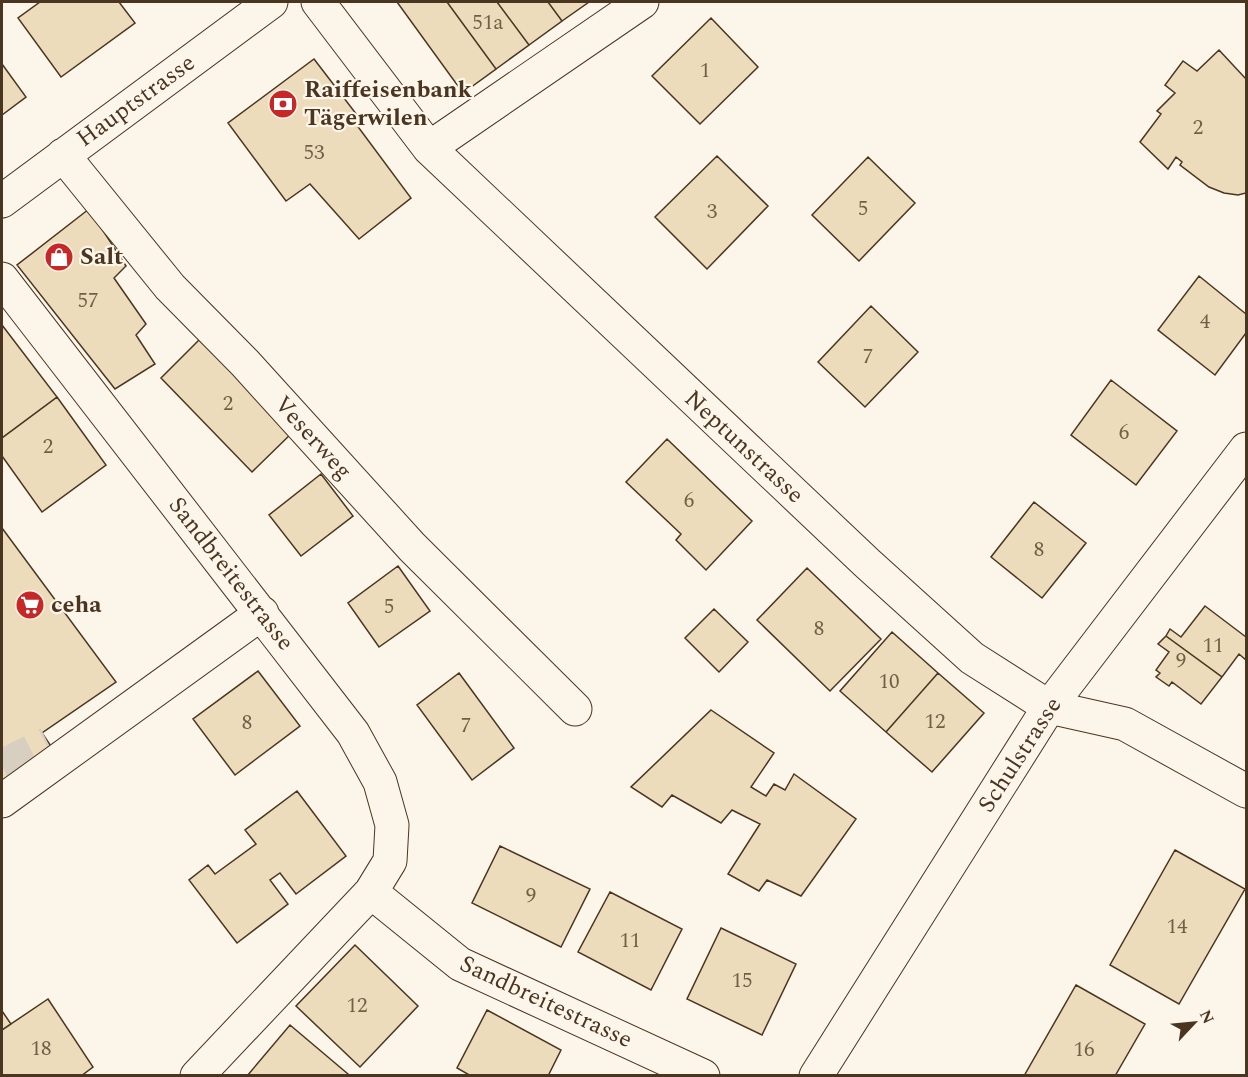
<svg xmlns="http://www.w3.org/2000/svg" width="1248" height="1077" viewBox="0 0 1248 1077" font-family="Spectral,serif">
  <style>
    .building { fill: #ecdcbc; stroke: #4a3520; stroke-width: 1.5 }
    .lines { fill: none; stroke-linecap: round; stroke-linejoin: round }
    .minor-tunnel { stroke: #d8cfc1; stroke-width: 33; stroke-dasharray: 33 16; stroke-linecap: butt }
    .minor-casing { stroke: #4a3520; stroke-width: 35 }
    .minor { stroke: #fbf6e9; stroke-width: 33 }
    .labels { text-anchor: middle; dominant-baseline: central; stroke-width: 4.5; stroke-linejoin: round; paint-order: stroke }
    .number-label { font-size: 21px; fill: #725f47 }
    .poi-label { font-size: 24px; font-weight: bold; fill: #4a3520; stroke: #fbf6e9; text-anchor: start }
    .street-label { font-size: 24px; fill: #4a3520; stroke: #fbf6e9 }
  </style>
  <rect width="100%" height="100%" fill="#fbf6e9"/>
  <path class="building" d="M40 2H119L135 23 61 77 18 18Z
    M397 2H447L496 69 463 93Z
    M447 2H497L529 45 496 69Z
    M497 2H548L562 21 529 45Z
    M548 2H589L562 21Z
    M711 18 758 67 700 124 652 76Z
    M1219 50 1246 79V193L1238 195 1224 193 1209 187 1180 165 1182 162 1176 157 1168 169 1140 142 1161 114 1157 111 1175 93 1165 85 1183 61 1197 71Z
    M314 59 357 115 353 120 411 198 359 239 310 184 286 201 228 123Z
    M2 64 26 97 2 115Z
    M717 156 768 206 707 269 655 217Z
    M868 157 915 203 859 261 812 215Z
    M89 209 126 266 114 278 146 324 136 335 155 364 115 389 17 265Z
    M1199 276 1246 314V333L1215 375 1158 330Z
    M871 306 918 352 865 407 818 362Z
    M2 325 57 397 2 438Z
    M204 335 296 429 252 472 161 378Z
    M1111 380 1177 431 1136 485 1071 435Z
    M57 397 106 465 42 512 2 456V438Z
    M667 439 752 521 706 570 676 540 681 534 626 482Z
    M321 474 353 516 301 556 269 515Z
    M1034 502 1086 543 1042 598 991 557Z
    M2 528 116 682 42 733 55 752 2 789Z
    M398 566 430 611 379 647 348 603Z
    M807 568 881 639 830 691 757 620Z
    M1205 606 1246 637V660L1239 654 1222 677 1166 636 1170 629 1181 637Z
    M714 609 748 642 719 672 685 638Z
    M892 632 938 673 886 732 840 691Z
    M1166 636 1222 677 1201 704 1172 682 1169 686 1156 677 1160 673 1156 670 1169 652 1158 644Z
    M258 671 300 726 235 775 193 719Z
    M459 673 514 748 472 780 417 705Z
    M938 673 984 713 932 772 886 732Z
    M711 710 774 753 751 787 766 796 774 784 785 790 794 774 856 819 801 896 767 880 759 891 728 874 760 824 732 810 721 823 672 795 662 807 631 787Z
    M297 791 346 856 296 894 280 873 270 880 288 904 237 943 189 880 208 865 215 874 256 844 245 830Z
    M500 846 590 889 561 947 472 903Z
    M1175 850 1245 889 1179 1004 1110 965Z
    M610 892 682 929 651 990 578 952Z
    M721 928 796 964 762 1035 687 999Z
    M355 945 418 1006 360 1067 296 1006Z
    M1076 985 1145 1024 1115 1076H1024Z
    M48 999 93 1067 81 1076H2V1030Z
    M487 1010 561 1050 548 1076H471L457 1068Z
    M2 1011 11 1024 2 1030Z
    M290 1025 348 1074 346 1076H247Z"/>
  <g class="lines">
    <path class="minor-tunnel" d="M2 766 48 743"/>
    <g class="minor-casing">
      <path id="minor" d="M318 2 429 148 867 563 972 658 1049 707 1125 724 1246 791
        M429 148 642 2
        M63 155 170 287 245 363 412 547 575 709
        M2 201 271 2
        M2 279 353 733 380 782 392 825 390 861 371 892 197 1076
        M2 801 262 613
        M371 892 460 964 703 1076
        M816 1076 1049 707 1246 449"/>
    </g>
    <use href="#minor" class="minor"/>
  </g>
  <defs>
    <g id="bank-disc" transform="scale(1.5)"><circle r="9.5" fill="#c62828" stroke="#fbf6e9"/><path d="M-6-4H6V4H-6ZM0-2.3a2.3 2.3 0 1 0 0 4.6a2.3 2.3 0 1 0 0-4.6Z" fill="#fff"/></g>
    <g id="shop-disc" transform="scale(1.5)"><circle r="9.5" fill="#c62828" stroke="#fbf6e9"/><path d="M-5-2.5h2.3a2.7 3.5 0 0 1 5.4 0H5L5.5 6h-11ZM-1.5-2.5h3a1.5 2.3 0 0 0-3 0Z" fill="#fff"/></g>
    <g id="supermarket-disc" transform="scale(1.5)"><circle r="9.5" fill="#c62828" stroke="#fbf6e9"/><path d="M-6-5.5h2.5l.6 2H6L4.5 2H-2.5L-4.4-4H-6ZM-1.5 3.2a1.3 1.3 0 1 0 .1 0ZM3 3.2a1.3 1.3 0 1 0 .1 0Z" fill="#fff"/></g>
  </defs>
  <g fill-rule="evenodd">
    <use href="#bank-disc" x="283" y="104"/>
    <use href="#shop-disc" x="59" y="257"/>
    <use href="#supermarket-disc" x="30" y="605"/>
  </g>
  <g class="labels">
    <g class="number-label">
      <text x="488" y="23">51a</text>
      <text x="705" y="71">1</text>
      <text x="1198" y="128">2</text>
      <text x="314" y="153">53</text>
      <text x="863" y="209">5</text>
      <text x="712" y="212">3</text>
      <text x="88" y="301">57</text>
      <text x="1205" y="322">4</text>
      <text x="868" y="357">7</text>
      <text x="228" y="404">2</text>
      <text x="1124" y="433">6</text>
      <text x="48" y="447">2</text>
      <text x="689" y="501">6</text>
      <text x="1039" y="550">8</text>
      <text x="389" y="607">5</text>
      <text x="819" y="629">8</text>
      <text x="1213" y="646">11</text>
      <text x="1181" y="661">9</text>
      <text x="889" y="682">10</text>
      <text x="935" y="722">12</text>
      <text x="247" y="723">8</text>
      <text x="466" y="726">7</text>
      <text x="531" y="896">9</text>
      <text x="1177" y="927">14</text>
      <text x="630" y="941">11</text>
      <text x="742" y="981">15</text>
      <text x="357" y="1006">12</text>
      <text x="41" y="1049">18</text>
      <text x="1084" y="1050">16</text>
    </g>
    <g class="poi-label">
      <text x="304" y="90">Raiffeisenbank<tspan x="304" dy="28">Tägerwilen</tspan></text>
      <text x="80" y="257">Salt</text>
      <text x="51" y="605">ceha</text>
    </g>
    <g class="street-label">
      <text transform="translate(136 101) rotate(-36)">Hauptstrasse</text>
      <text transform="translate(313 438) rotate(48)">Veserweg</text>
      <text transform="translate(744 447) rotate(43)">Neptunstrasse</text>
      <text transform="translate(231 574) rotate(52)">Sandbreitestrasse</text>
      <text transform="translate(1020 755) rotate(-57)">Schulstrasse</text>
      <text transform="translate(546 1002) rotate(25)">Sandbreitestrasse</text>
    </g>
  </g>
  <rect width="1248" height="1077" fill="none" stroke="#4a3520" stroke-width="6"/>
  <g transform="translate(1194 1023) rotate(64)" stroke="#fbf6e9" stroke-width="4.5" paint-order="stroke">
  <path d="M0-4.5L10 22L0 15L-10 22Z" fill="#4a3520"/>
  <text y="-9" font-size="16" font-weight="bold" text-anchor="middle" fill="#4a3520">N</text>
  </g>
</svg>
